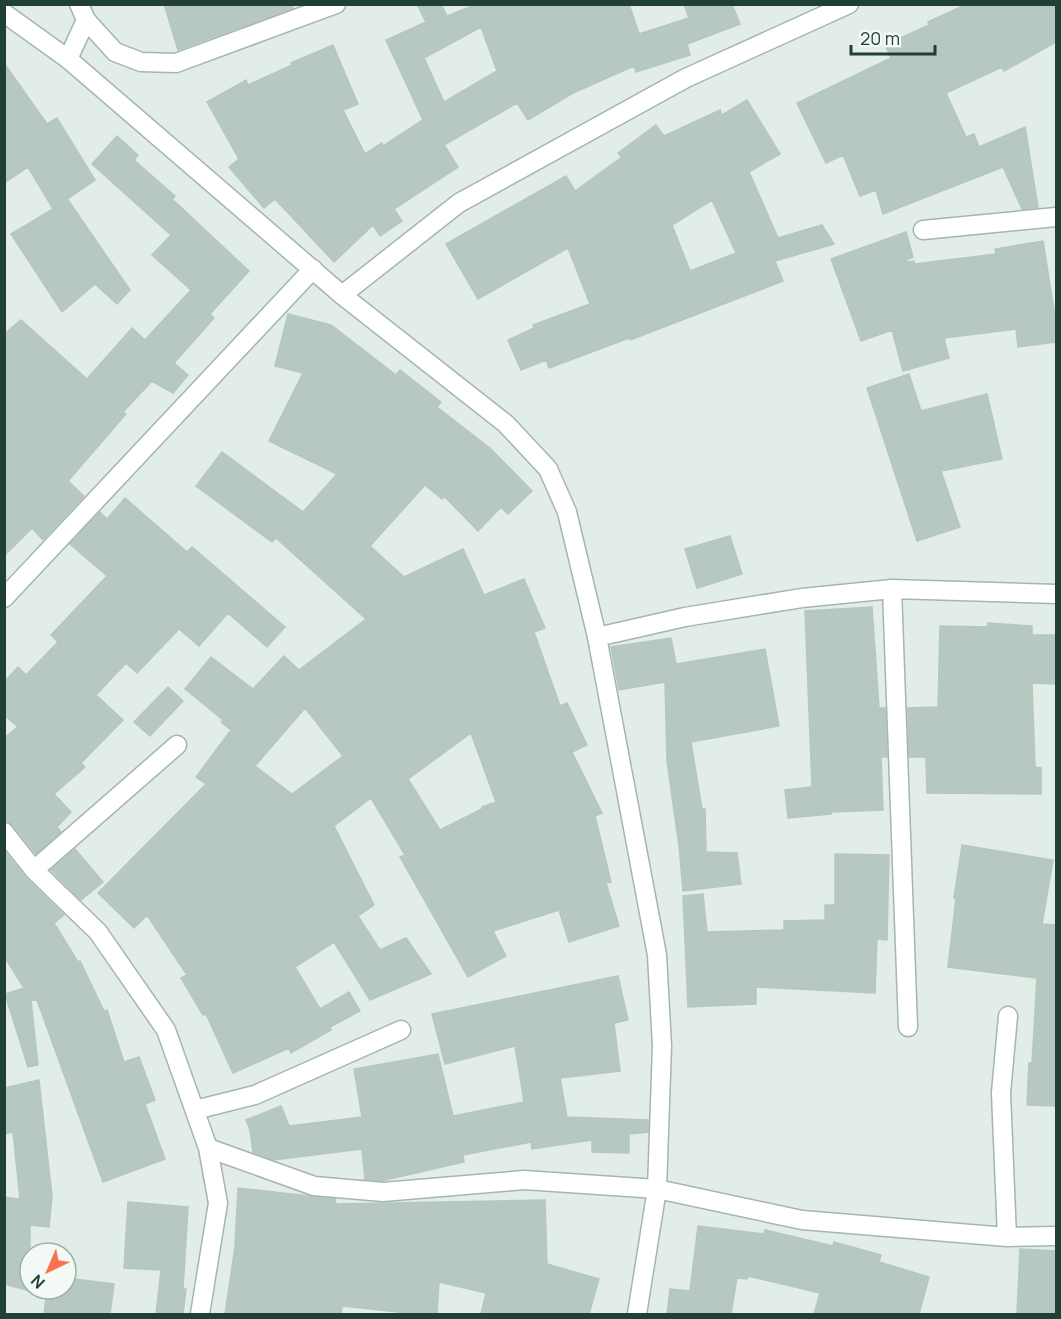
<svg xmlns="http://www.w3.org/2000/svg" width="1061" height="1319" viewBox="0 0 1061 1319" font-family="Manrope,sans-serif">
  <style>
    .building { fill: #b7c8c0; stroke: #b4c8be; stroke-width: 1.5; fill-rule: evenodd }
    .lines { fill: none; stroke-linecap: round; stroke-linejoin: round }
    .minor-casing { stroke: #a4b6af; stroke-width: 21 }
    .tertiary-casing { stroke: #a4b6af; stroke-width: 21 }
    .minor { stroke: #fff; stroke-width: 18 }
    .tertiary { stroke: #fff; stroke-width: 18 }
  </style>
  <rect width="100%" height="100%" fill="#e2ede8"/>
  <path class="building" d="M164 4H292L293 8 178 50Z
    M417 4H441L447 16 472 6V4H629L639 34 689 18 684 4H732L740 24 687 44 690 55 636 72 634 66 573 93 528 120 517 103 444 145 458 167 394 209 402 221 380 236 373 225 334 262 275 199 264 208 229 167 239 159 207 102 246 80 248 85 292 65 291 63 333 45 358 104 343 110 365 154 382 143 383 146 423 120 386 40 426 22ZM481 27 497 71 444 102 424 58Z
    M967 4H1056V42L1004 71 1002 67 946 93 966 137 974 134 979 147 1025 127 1038 207 1022 209 1003 167 883 214 876 190 860 196 843 155 826 163 797 103 891 58 885 45 929 25 928 22Z
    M4 63 47 124 57 118 95 180 53 209 28 167 4 183Z
    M747 100 780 154 749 172 778 238 822 225 834 244 775 261 783 281 630 340 629 338 549 368 546 360 521 370 508 340 534 328 533 325 590 304 568 248 478 299 446 244 566 176 575 191 622 157 618 153 656 125 664 136 720 110 722 115ZM712 200 736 253 690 271 672 225Z
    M117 136 138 155 134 160 175 196 172 199 249 271 210 314 214 318 174 363 188 375 173 393 152 381 123 412 126 414 68 481 84 496 43 540 32 528 4 556V334L21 320 87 379 132 328 145 340 191 290 152 255 171 235 92 164Z
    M68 200 130 290 117 304 95 284 62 312 11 234Z
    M906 232 913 257 906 260 907 262 914 261 915 264 996 254 995 249 1043 241 1056 323V342L1018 347 1016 329 944 338 949 358 903 371 892 330 861 341 831 259Z
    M288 314 331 325 396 375 400 370 441 402 437 407 491 449 532 491 508 514 501 507 478 531 444 496 442 499 425 485 370 546 404 577 463 549 484 595 524 579 545 628 534 632 560 706 567 703 587 745 572 752 602 813 595 816 611 882 606 883 619 926 569 942 559 910 493 931 506 956 468 977 400 857 405 855 371 798 334 826 374 905 358 916 380 950 406 938 431 974 370 1000 334 942 295 967 320 1009 349 992 360 1011 330 1027 331 1030 291 1053 289 1048 233 1073 206 1014 203 1015 181 978 187 975 147 915 134 928 98 893 206 784 196 777 231 730 221 722 223 720 185 689 211 657 253 689 284 656 299 670 366 619 276 538 272 542 196 486 222 452 303 512 337 474 269 441 303 373 275 366ZM305 708 343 756 292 794 255 766ZM471 733 496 802 482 807V809L440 830 408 779Z
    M909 374 921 411 987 394 1002 459 941 471 960 527 917 541 867 388Z
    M125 498 187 552 192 547 285 627 267 647 228 613 199 646 179 629 137 673 126 663 96 695 123 720 81 763 85 767 54 794 71 812 57 827 61 832 36 854 13 825 4 821V738L18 727 4 715V682L18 667 26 675 58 642 51 635 107 576 70 544 100 512 107 519Z
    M730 536 742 574 697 588 685 549Z
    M872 607 879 708H885L887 757H881L883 810 831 812V814L788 818 785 790 812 787 805 611Z
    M988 623 1032 626V635H1056V684L1032 683 1035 767 1041 768V794L927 793 926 757H909L908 708 938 707 940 626 988 627Z
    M671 638 676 664 765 649 779 726 691 742 702 809H705L706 852 737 853 741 884 683 891 679 846 667 761 665 682 619 690 611 647Z
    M168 687 183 701 150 736 134 722Z
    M962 845 1053 860 1042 924 1056 925V1106L1027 1105 1029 1063H1032L1037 978 948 967 956 898H954Z
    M75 849 103 882 81 900 51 870Z
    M4 851 26 878 64 915 54 923 78 962 80 961 104 1011 107 1010 124 1062 139 1057 155 1100 145 1104 165 1159 103 1182 37 1000H31L38 1065 28 1067 5 994 24 988 4 956Z
    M835 854 889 855 887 940 877 939 875 993 756 987V1004L688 1007 683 896 703 894 707 932 784 930V921L825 920V905H835Z
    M618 976 628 1020 614 1023 620 1071 560 1078 567 1117 648 1120V1132L629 1134V1153L592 1152V1140L532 1149 531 1142 463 1155 464 1162 381 1181 365 1179 362 1149 273 1160 253 1152 250 1130 246 1120 281 1106 289 1126 362 1117 354 1069 438 1054 453 1116 524 1102 515 1046 445 1064 432 1014Z
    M39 1080 52 1196 49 1227 30 1225V1291L4 1284V1197L20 1199 13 1132 4 1134V1088Z
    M238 1188 335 1199 336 1204 545 1200 547 1264 599 1279 589 1314H481L486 1293 439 1282 437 1314H398L399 1312 342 1306 341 1314 271 1312V1314H225L235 1247Z
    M128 1202 188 1207 183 1289H186L183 1314H156L161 1270 124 1268Z
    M698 1226 764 1234 765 1230 833 1246 834 1242 881 1255 879 1262 929 1277 919 1314H814L820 1293 748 1276 747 1279 737 1278 731 1314H667L670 1289 690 1291Z
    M1020 1249 1056 1251V1314H1017Z
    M66 1278 114 1284 110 1314H44L47 1289H66Z"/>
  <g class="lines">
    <g class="minor-casing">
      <path id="minor" d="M86 20 115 52 141 62 176 63 336 4
        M68 59 86 20 79 4
        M923 230 1056 217
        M342 295 459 203 686 78 849 4
        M892 589 908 1027
        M4 598 313 269
        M597 637 685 617 802 598 892 589 1056 594
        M4 832 34 870 98 932 166 1030 208 1148 218 1203 200 1314
        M34 870 177 745
        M195 1110 255 1095 401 1030
        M208 1148 314 1186 383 1192 524 1180 657 1189 802 1220 1007 1237 1056 1236
        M1007 1237 1001 1093 1008 1016"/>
    </g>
    <g class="tertiary-casing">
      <path id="tertiary" d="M4 13 68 59 342 295 506 424 548 469 567 512 597 637 657 955 662 1046 657 1189 637 1314"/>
    </g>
    <use href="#minor" class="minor"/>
    <use href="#tertiary" class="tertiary"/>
  </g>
  <rect width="1061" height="1319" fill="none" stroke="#214035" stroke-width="12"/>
  <g transform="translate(48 1271) rotate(224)"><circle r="28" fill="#f3faf6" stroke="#9fb0a9" stroke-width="1.5"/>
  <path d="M0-4.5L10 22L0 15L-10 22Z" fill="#fc7052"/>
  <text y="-9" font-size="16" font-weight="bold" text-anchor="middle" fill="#214035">N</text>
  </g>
  <path d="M851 45v9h84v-9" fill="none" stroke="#214035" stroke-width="3"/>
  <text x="860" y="45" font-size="18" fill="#214035" stroke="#f3faf6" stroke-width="4.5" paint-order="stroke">20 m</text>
</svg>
